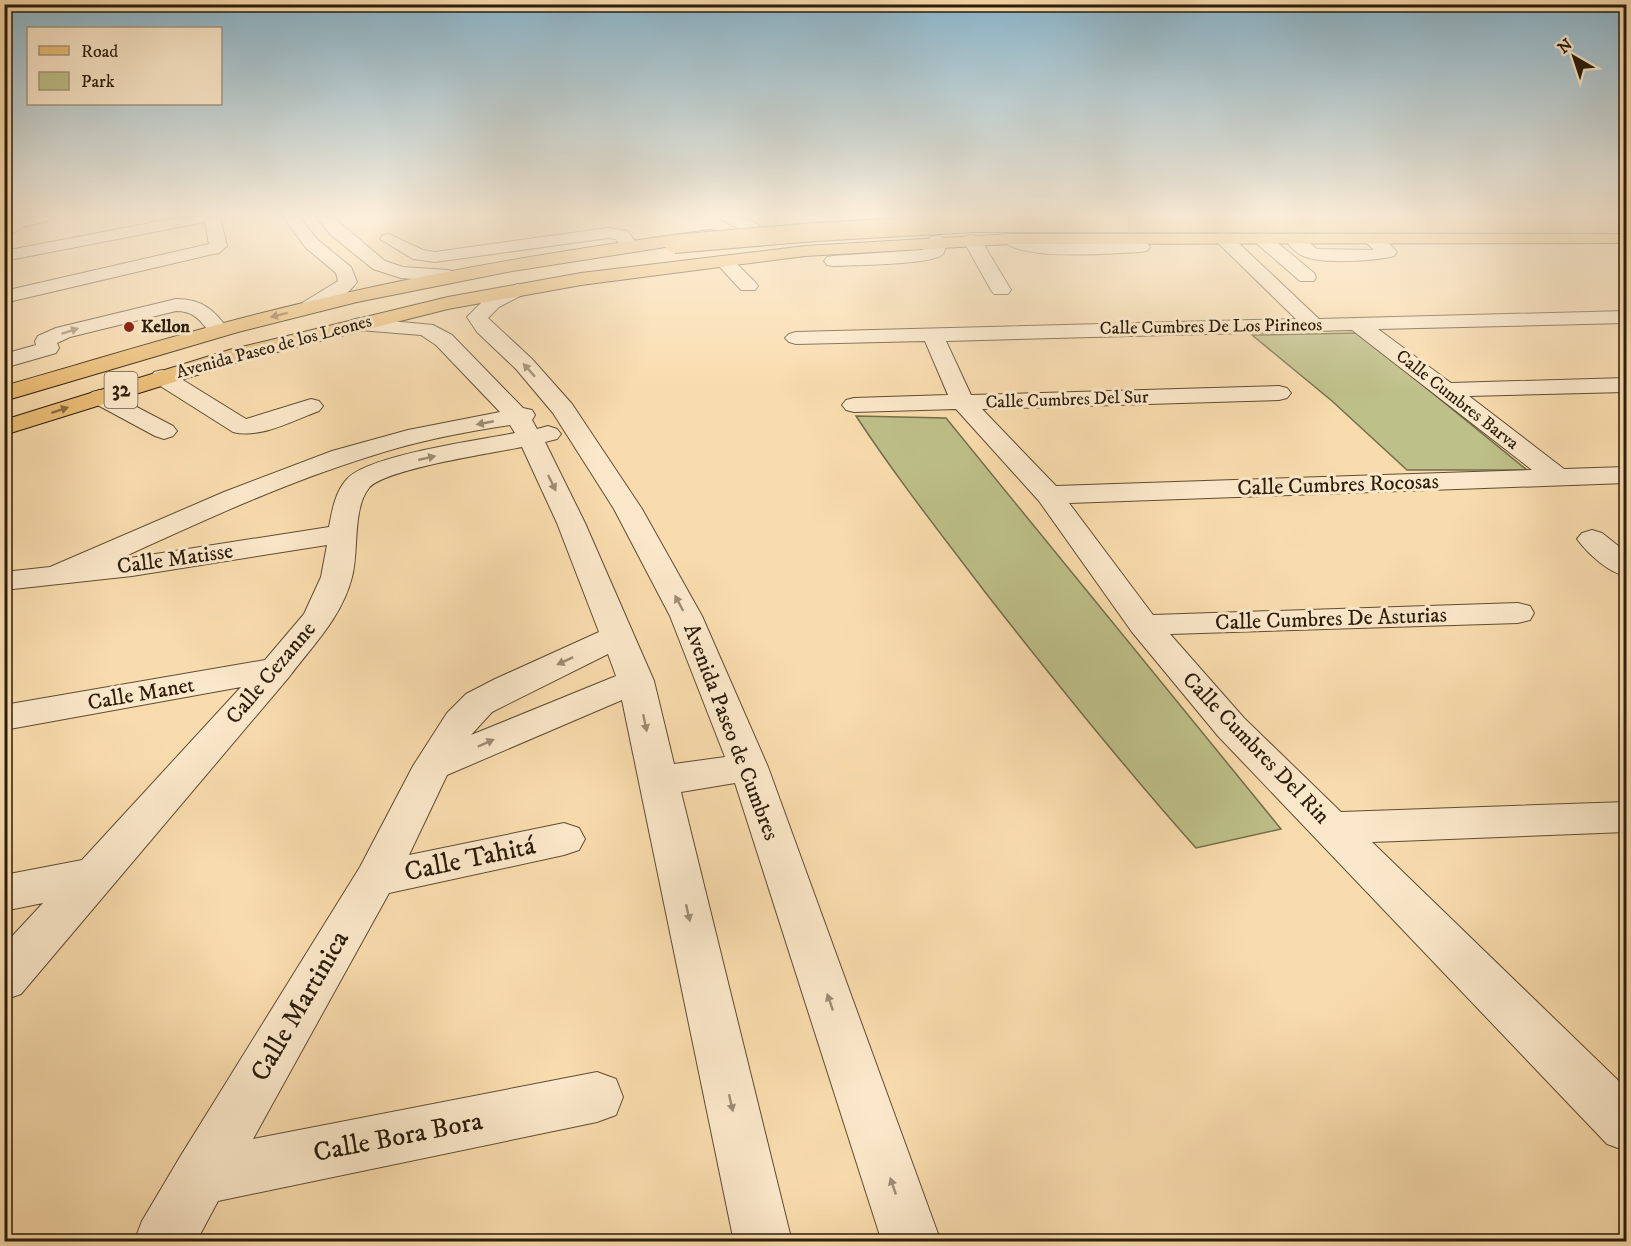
<svg xmlns="http://www.w3.org/2000/svg" width="1631" height="1246" viewBox="0 0 1631 1246" font-family="'IM FELL DW Pica',serif">
  <style>
    .green { fill: #bec089; stroke: #746e4a; stroke-width: 1.5 }
    .lines { fill: none; stroke-linecap: round; stroke-linejoin: round }
    .minor-casing { stroke: #5e4d33; stroke-width: 2 }
    .major-casing { stroke: #2a1d0a; stroke-width: 2 }
    .minor { fill: #fbe8ca; fill-rule: evenodd }
    .major { fill: #ecbe76; fill-rule: evenodd }
    .major-bridge-casing { stroke: #2a1d0a; stroke-width: 20; stroke-linecap: butt }
    .major-bridge { stroke: #ecbe76; stroke-width: 18 }
    .oneway { fill: #8b6e40 }
    .oneway2 { fill: #9d8d74 }
    .poi-dot { fill: #8f2418; stroke: #fbe8ca; stroke-width: 2 }
    .labels { text-anchor: middle; dominant-baseline: central; stroke-width: 6; stroke-linejoin: round; paint-order: stroke }
    .far-poi-label { font-size: 18px; font-weight: bold; fill: #2a1d0a; stroke: #fbe8ca; text-anchor: start }
    .far-street-label { font-size: 18px; fill: #2a1d0a; stroke: #fbe8ca }
    .shield { fill: #fbe8ca; stroke: #695a44; stroke-width: 1.5 }
    .shield-label { font-size: 21px; font-weight: bold; fill: #2a1d0a }
    .street-label { font-size: 22px; fill: #2a1d0a; stroke: #fbe8ca }
    .near-street-label { font-size: 27px; fill: #2a1d0a; stroke: #fbe8ca }
  </style>
  <rect width="100%" height="100%" fill="#f9dcad"/>
  <filter id="stains"><feTurbulence type="fractalNoise" baseFrequency=".00333" numOctaves="4"/><feColorMatrix values="0 0 0 0 .2 0 0 0 0 .09 0 0 0 0 .02 0 0 0 .5 -.17"/></filter>
  <radialGradient id="worn" r=".72"><stop offset=".6" stop-color="#630" stop-opacity="0"/><stop offset="1" stop-color="#630" stop-opacity=".3"/></radialGradient>
  <path class="green" d="M1359 333 1527 470H1407L1332 401 1252 335Z
    M856 416 946 418 1281 829 1196 848C1122 765 1053 679 985 592 941 534 896 477 856 416Z"/>
  <g class="lines">
    <g class="minor-casing">
      <path id="minor" d="M22 217H52L50 220 23 227 4 239V224Z
        M182 217H220L227 246 219 253 213 254 4 303V291L209 244 205 222 4 261V251Z
        M283 217H299L318 240 351 267 357 282C347 296 320 316 302 311L299 307 302 303 338 281 336 273 306 248Z
        M316 217H333L385 261 403 267 448 270 455 272 457 276 455 280 448 282 401 278 373 269 331 235Z
        M720 217C735 216 753 217 763 230L761 234H749L722 220Z
        M608 228 627 231 639 246 636 250C625 252 622 247 616 239L608 238 435 262 413 259 380 239 383 235 389 234 423 250 435 252Z
        M1223 233 1229 234 1319 319 1626 311V323L1378 329 1451 383 1626 378V392L1469 396 1564 469 1626 467V483L1069 503 1153 615 1518 603 1530 606 1534 613 1530 620 1518 623 1170 634 1244 718 1341 812 1626 802V832L1372 842 1626 1088V1151L1607 1144 1218 736 1132 632 1039 501 956 409 854 412 846 410 842 405 846 400 854 398 948 395 925 341 796 344 789 342 785 338 789 334 796 332 1296 319 1217 242 1214 238 1217 234ZM1352 330 1532 470 1056 486 982 409 1279 400 1287 398 1291 393 1287 388 1279 386 971 395 946 341Z
        M1261 233 1267 234 1314 273 1316 277 1314 281H1300L1255 242 1252 238 1255 234Z
        M1293 233 1299 234 1317 249 1374 250 1361 238 1364 234C1377 231 1389 242 1397 252L1394 256C1375 261 1318 265 1301 255 1295 252 1288 244 1284 238L1287 234Z
        M1010 234 1028 240 1057 244 1141 242 1147 243 1150 247 1147 251 1141 252C1113 253 1019 262 1001 239L1004 235Z
        M972 235 978 236 981 240 1011 290 1008 294H994L991 290 963 240 966 236Z
        M936 236 942 237C945 242 947 251 942 255 928 265 854 265 833 266L827 265 824 261 827 257 833 256 922 250 927 248 930 237Z
        M724 256 730 257 755 282 758 286 755 290H741L718 265 715 261 718 257Z
        M517 284 524 286 527 290 524 294 499 307 488 318 532 359 572 404 642 509 702 616 768 767 941 1242H882L735 783 681 792 792 1242H734L622 700 447 775 409 855 564 823 579 828 585 839 579 850 564 855 389 893 253 1139 597 1072 616 1079 623 1097 616 1115 597 1122 218 1201 196 1242H134L142 1221 180 1157 360 867 413 766 447 713 466 694 495 679 599 632 557 523 522 447C494 453 384 469 369 488 352 509 359 552 352 577 342 617 313 645 289 677L21 994 4 1000V945L43 903 4 911V875L82 860 241 687 4 730V705L265 660 304 614 321 577 327 545 132 576 4 590V572L50 567 224 492 332 451 408 430 500 412 436 345 421 335 359 330 352 328 349 324 352 320 359 318 433 325 452 335 523 408 532 410 535 415 532 420 537 429 548 426 557 429 561 434 557 439 545 442 585 523 654 681 674 764 725 757 670 616 614 509 553 413 516 369 477 332 467 317 485 299ZM510 425 515 433C480 440 368 455 347 479 335 492 332 511 329 527L117 560C200 522 284 483 371 456 417 441 463 432 510 425ZM608 654 616 676 471 735 492 712Z
        M176 299C202 299 215 310 229 331L226 335C203 341 207 311 176 311L70 337 57 343 59 348 56 353 4 368V354L36 345 35 341 38 336 56 328Z
        M162 370 170 372 246 419 311 399 319 401 323 406 319 411C294 420 261 439 233 432L154 382 151 377 154 372Z
        M100 390 108 392 173 426 177 431 173 436 164 439 155 436 92 402 88 397 92 392Z
        M1592 530 1602 533 1626 552V576C1609 573 1588 554 1577 539L1582 533Z"/>
    </g>
    <g class="major-casing">
      <path id="major" d="M710 230 716 231 718 235 716 239 507 272 357 302 238 332 4 401V386C105 357 205 326 307 302 440 270 575 248 710 230Z
        M1626 233V243L1010 244 805 256 581 285 448 309 245 360 4 435V420L229 350 448 297 581 273 805 246 1010 234Z"/>
    </g>
    <use href="#minor" class="minor"/>
    <use href="#major" class="major"/>
    <g class="major-bridge-casing">
      <path id="major-bridge" d="M674 244 815 232 974 223 1626 224"/>
    </g>
    <use href="#major-bridge" class="major-bridge"/>
  </g>
  <defs><path id="oneway-solid" d="M-6-.8H1V-3.2L6.5 0L1 3.2V.8H-6Z" transform="scale(1.5)"/></defs>
  <g class="oneway">
    <use href="#oneway-solid" transform="translate(279 315) rotate(166)"/>
    <use href="#oneway-solid" transform="translate(60 410) rotate(-18)"/>
  </g>
  <g class="oneway2">
    <use href="#oneway-solid" transform="translate(70 331) rotate(-18)"/>
    <use href="#oneway-solid" transform="translate(529 370) rotate(-132)"/>
    <use href="#oneway-solid" transform="translate(485 423) rotate(169)"/>
    <use href="#oneway-solid" transform="translate(427 458) rotate(-13)"/>
    <use href="#oneway-solid" transform="translate(552 483) rotate(64)"/>
    <use href="#oneway-solid" transform="translate(679 603) rotate(-118)"/>
    <use href="#oneway-solid" transform="translate(565 661) rotate(155)"/>
    <use href="#oneway-solid" transform="translate(645 723) rotate(78)"/>
    <use href="#oneway-solid" transform="translate(486 743) rotate(-24)"/>
    <use href="#oneway-solid" transform="translate(688 913) rotate(77)"/>
    <use href="#oneway-solid" transform="translate(830 1002) rotate(-109)"/>
    <use href="#oneway-solid" transform="translate(731 1103) rotate(77)"/>
    <use href="#oneway-solid" transform="translate(893 1186) rotate(-109)"/>
  </g>
  <linearGradient id="sky" x2="0" y2="1"><stop stop-color="#8ab7ce"/><stop offset="0.55" stop-color="#fcefda"/><stop offset="1" stop-color="#fcefda" stop-opacity="0"/></linearGradient>
  <rect width="1631" height="391" fill="url(#sky)"/>
  <circle class="poi-dot" cx="129" cy="327" r="6"/>
  <g class="labels">
    <g class="far-poi-label">
      <text x="141" y="327">Kellon</text>
    </g>
    <g class="far-street-label">
      <text transform="translate(1211 327) rotate(-1)">Calle Cumbres De Los Pirineos</text>
      <text transform="translate(274 347) rotate(-15)">Avenida Paseo de los Leones</text>
      <text transform="translate(1067 400) rotate(-2)">Calle Cumbres Del Sur</text>
      <text transform="translate(1457 400) rotate(38)">Calle Cumbres Barva</text>
    </g>
    <rect class="shield" x="104.5" y="372" width="33" height="36" rx="4.5"/>
    <g class="shield-label">
      <text x="121" y="390">32</text>
    </g>
    <g class="street-label">
      <text transform="translate(1338 485) rotate(-2)">Calle Cumbres Rocosas</text>
      <text transform="translate(175 559) rotate(-8)">Calle Matisse</text>
      <text transform="translate(1331 619) rotate(-2)">Calle Cumbres De Asturias</text>
      <text transform="translate(271 673) rotate(-50)">Calle Cezanne</text>
      <text transform="translate(141 694) rotate(-10)">Calle Manet</text>
      <text transform="translate(731 732) rotate(69)">Avenida Paseo de Cumbres</text>
      <text transform="translate(1256 748) rotate(46)">Calle Cumbres Del Rin</text>
    </g>
    <g class="near-street-label">
      <text transform="translate(470 859) rotate(-12)">Calle Tahitá</text>
      <text transform="translate(300 1006) rotate(-60)">Calle Martinica</text>
      <text transform="translate(398 1137) rotate(-11)">Calle Bora Bora</text>
    </g>
  </g>
  <rect width="1631" height="1246" fill="none" stroke="#f9dcad" stroke-width="24"/>
  <rect x="6" y="6" width="1619" height="1234" fill="none" stroke="#2a1d0a" stroke-width="3"/>
  <rect x="12" y="12" width="1607" height="1222" fill="none" stroke="#2a1d0a" stroke-width="1.5"/>
  <rect x="27" y="27" width="195" height="78" fill="#fbe8ca" stroke="#a7977d" stroke-width="1.5"/>
  <rect x="39" y="46" width="30" height="9" fill="#ecbe76" stroke="#a7977d" stroke-width="1.5"/>
  <text x="81" y="57" font-size="18" fill="#2a1d0a">Road</text>
  <rect x="39" y="72" width="30" height="18" fill="#bec089" stroke="#a7977d" stroke-width="1.5"/>
  <text x="81" y="87" font-size="18" fill="#2a1d0a">Park</text>
  <g transform="translate(1574 57) rotate(321)" stroke="#fbe8ca" stroke-width="4.5" paint-order="stroke">
  <path d="M0-4.5L10 22L0 15L-10 22Z" fill="#2a1d0a"/>
  <text y="-9" font-size="16" font-weight="bold" text-anchor="middle" fill="#2a1d0a">N</text>
  </g>
  <rect width="100%" height="100%" filter="url(#stains)"/>
  <rect width="100%" height="100%" fill="url(#worn)"/>
</svg>
